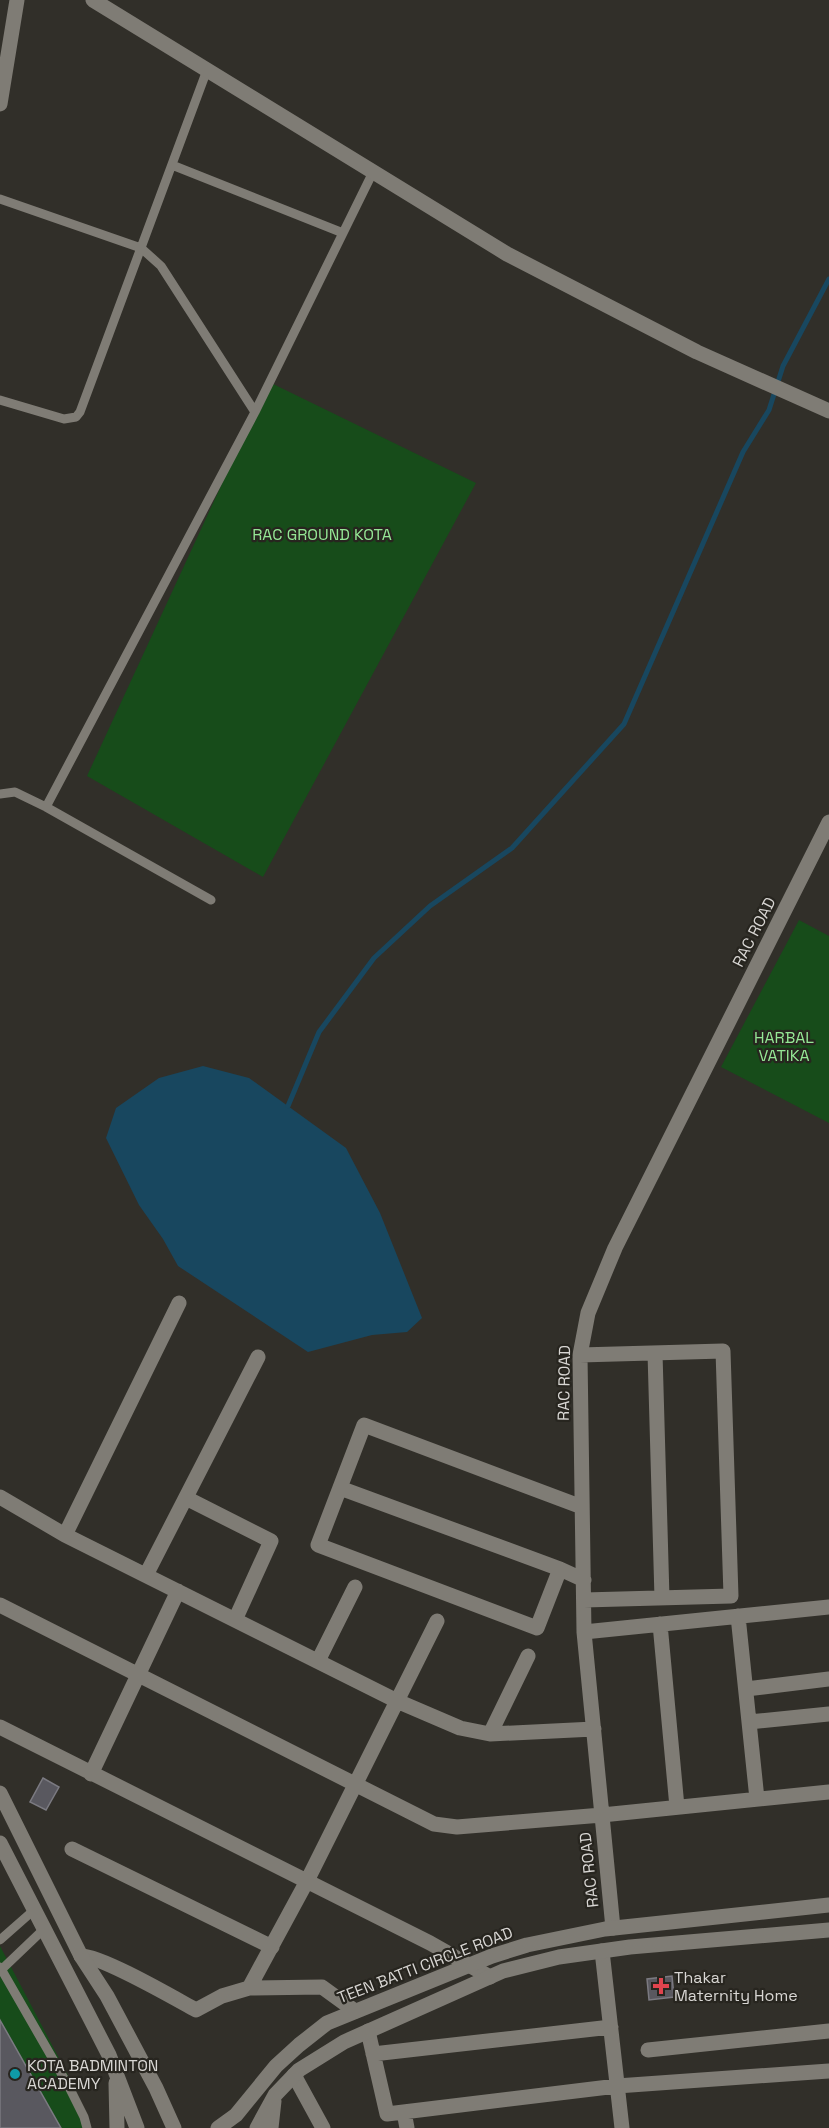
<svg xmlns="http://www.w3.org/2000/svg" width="829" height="2128" viewBox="0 0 829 2128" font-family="'Space Grotesk',sans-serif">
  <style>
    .green { fill: #174c1a }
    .water { fill: #18475f }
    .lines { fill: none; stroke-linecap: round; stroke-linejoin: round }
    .stream { stroke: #18475f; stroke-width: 5 }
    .building { fill: #59585f; stroke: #7b7a81; stroke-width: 1.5 }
    .service { stroke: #7f7c75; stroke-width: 9 }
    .minor { stroke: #7f7c75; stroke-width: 15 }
    .tertiary { stroke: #7f7c75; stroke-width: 15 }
    .health-dot { fill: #e0444e; stroke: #27251f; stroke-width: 2 }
    .culture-dot { fill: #0f9aa8; stroke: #27251f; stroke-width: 2 }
    .labels { text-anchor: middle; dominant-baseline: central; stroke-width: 4.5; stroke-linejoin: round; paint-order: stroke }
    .park-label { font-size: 16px; fill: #95e795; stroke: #27251f }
    .street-label { font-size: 16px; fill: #d8d6d3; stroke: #27251f }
    .poi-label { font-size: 16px; fill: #d8d6d3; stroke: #27251f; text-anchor: start }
  </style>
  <rect width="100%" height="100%" fill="#312f29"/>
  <path class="green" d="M269 382 476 483 263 877 87 776Z
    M799 920 829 936V1123L721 1067Z
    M0 1946 72 2083 90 2128H0Z"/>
  <path class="water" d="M203 1066 249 1078 346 1148 380 1213 422 1318 407 1332 372 1335 308 1352 178 1266 163 1239 139 1205 106 1138 116 1108 159 1078Z"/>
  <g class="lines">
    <path class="stream" d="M288 1106 319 1032 374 958 430 906 512 848 624 724 743 452 769 410 783 366 829 279"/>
  </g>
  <path class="building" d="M43 1778 59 1787 46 1810 30 1802Z
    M672 1976 674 1997 649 2000 647 1979Z
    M0 2020 61 2128H0Z"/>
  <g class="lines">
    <path class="service" d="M172 165 343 233
      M0 199 141 248 161 266 255 412
      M0 400 64 419 76 417 80 412 207 70
      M0 794 15 792 46 807 211 900
      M46 807 255 412 373 172
      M0 1940 34 1910
      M0 1967 69 2087 84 2117 87 2128
      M0 1971 44 1929"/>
    <path class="minor" d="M93 0 507 254 697 352 829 411
      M0 104 17 0
      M655 1353 662 1598
      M580 1355 723 1351 731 1596 584 1600
      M340 1488 560 1569 584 1580
      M0 1497 65 1535 397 1701 460 1728 490 1734 594 1729
      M186 1498 271 1541 235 1620
      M65 1535 179 1303
      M560 1569 537 1628 318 1545 364 1425 582 1507
      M146 1575 258 1357
      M0 1605 434 1824 457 1827 602 1815 829 1792
      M738 1616 757 1799
      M660 1624 677 1807
      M584 1632 829 1607
      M318 1661 355 1587
      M746 1689 829 1679
      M749 1722 829 1714
      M0 1727 430 1943 490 1977
      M490 1734 528 1656
      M91 1774 178 1591
      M72 1849 272 1947
      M613 1928 584 1632 580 1355 588 1313 615 1248 829 822
      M602 1951 622 2128
      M81 1956C102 1956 174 1998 196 2010L222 1996 249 1988 322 1987 355 2011
      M249 1988 307 1881 437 1621
      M368 2031 387 2114 617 2086 829 2071
      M648 2050 829 2031
      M373 2054 611 2027
      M294 2075 323 2128
      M404 2112 407 2128"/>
    <path class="tertiary" d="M0 1793 81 1956 107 1996 156 2088 174 2128
      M0 1843 109 2055 137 2128
      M116 2083 117 2128
      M218 2128 236 2115 276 2066 299 2045 327 2023 492 1956 527 1945 605 1929 829 1905
      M257 2128 275 2095 299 2070 344 2042 503 1971 559 1957 630 1947 829 1930
      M271 2128 274 2101"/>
  </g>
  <path class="health-dot" d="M658 1977h6v6h6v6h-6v6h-6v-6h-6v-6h6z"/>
  <circle class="culture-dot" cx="15" cy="2074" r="6"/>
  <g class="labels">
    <g class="park-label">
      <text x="322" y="534">RAC GROUND KOTA</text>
      <text x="784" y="1037">HARBAL<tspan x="784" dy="18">VATIKA</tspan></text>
    </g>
    <g class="street-label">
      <text transform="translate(754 932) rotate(-63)">RAC ROAD</text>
      <text transform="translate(564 1383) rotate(-89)">RAC ROAD</text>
      <text transform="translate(589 1870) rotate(-96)">RAC ROAD</text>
      <text transform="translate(425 1965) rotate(-21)">TEEN BATTI CIRCLE ROAD</text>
    </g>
    <g class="poi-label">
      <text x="674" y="1977">Thakar<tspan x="674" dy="18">Maternity Home</tspan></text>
      <text x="27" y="2065">KOTA BADMINTON<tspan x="27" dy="18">ACADEMY</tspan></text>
    </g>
  </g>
</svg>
